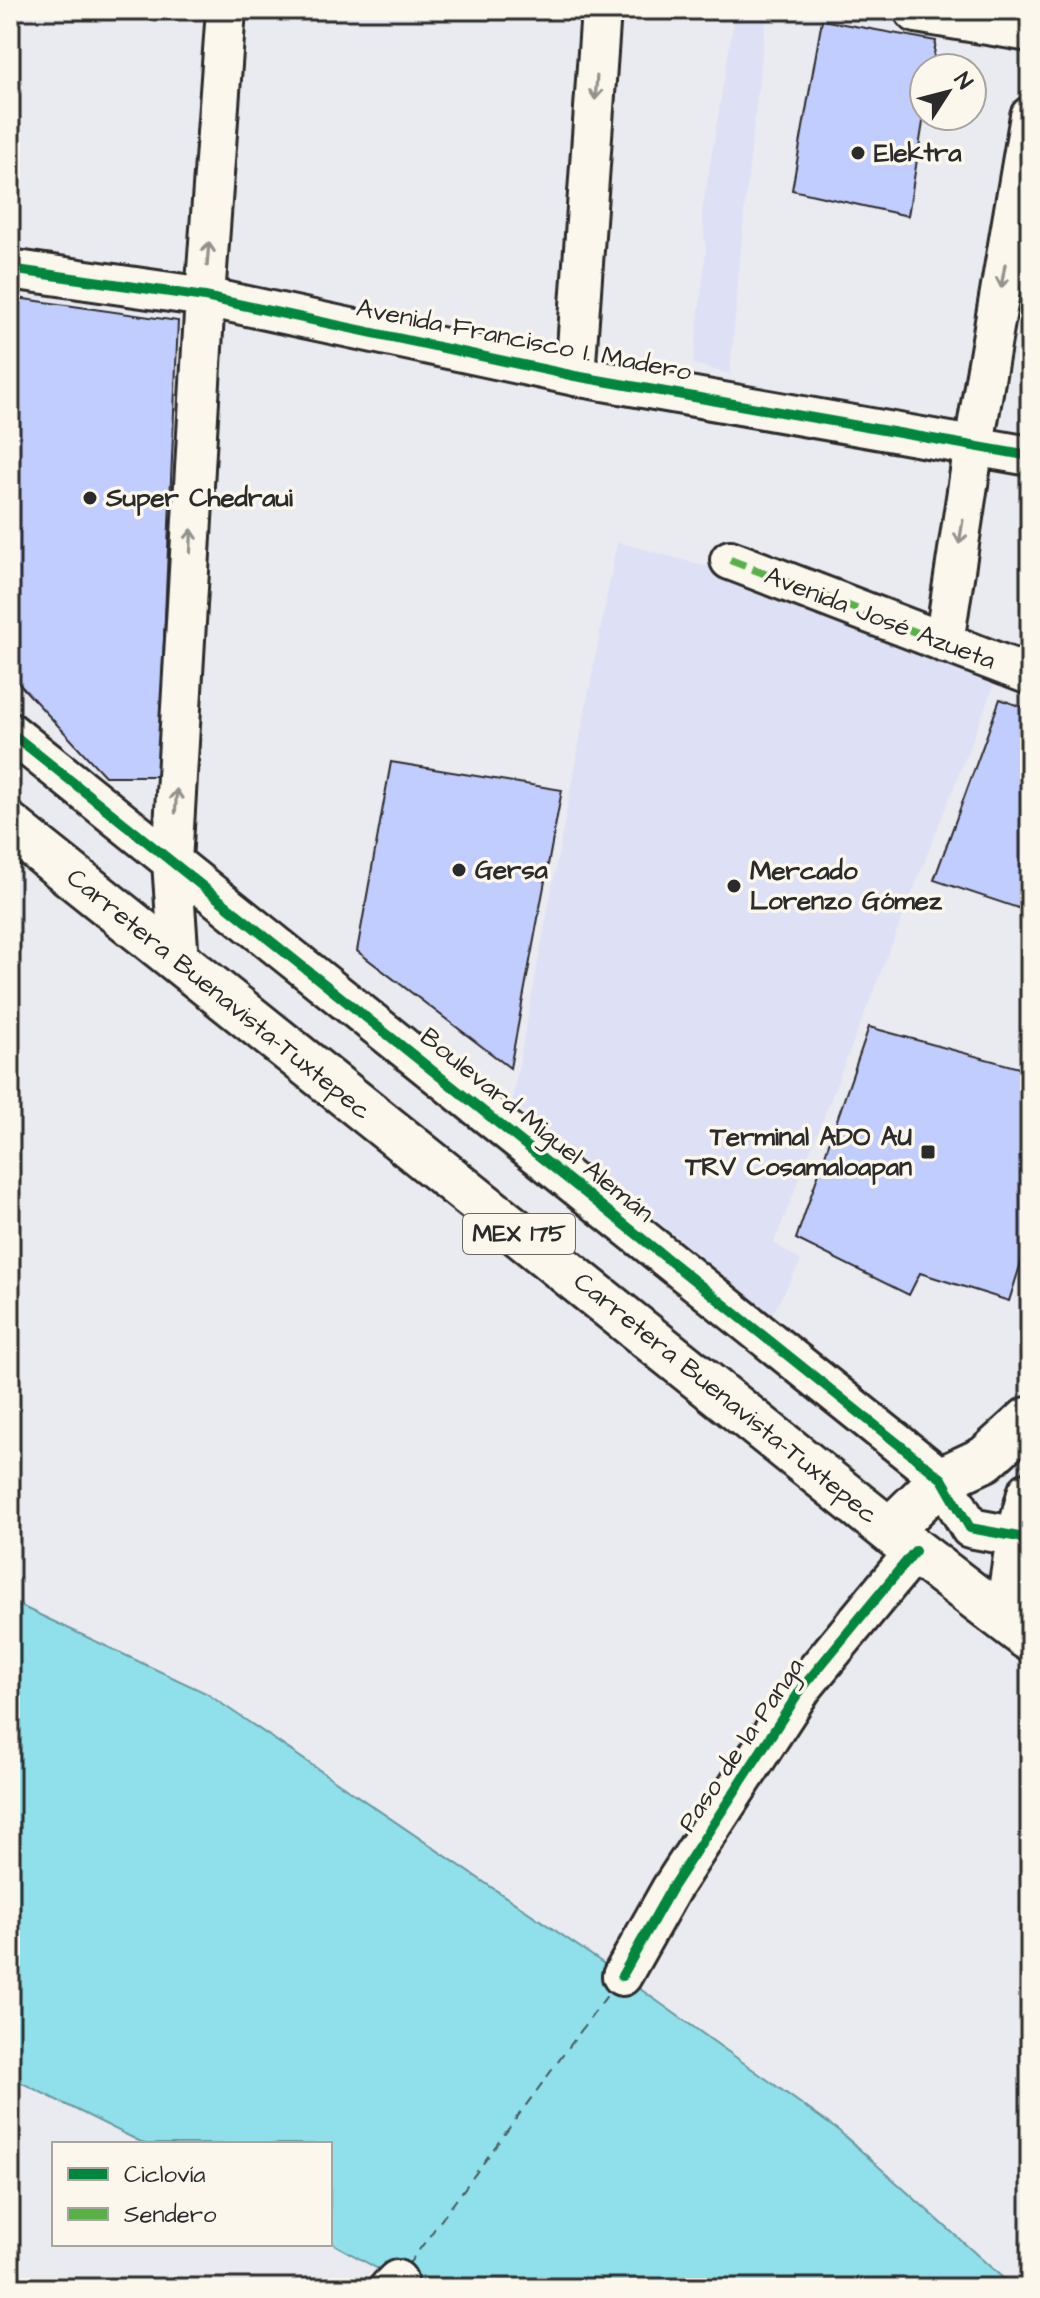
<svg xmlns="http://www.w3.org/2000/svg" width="1040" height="2298" viewBox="0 0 1040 2298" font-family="'Architects Daughter',sans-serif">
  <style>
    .built { fill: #dee1f5 }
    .water { fill: #90e0eb; stroke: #68989e; stroke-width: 2 }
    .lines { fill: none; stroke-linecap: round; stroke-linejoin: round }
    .ferry { stroke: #44585b; stroke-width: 2; stroke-dasharray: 10 8; stroke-linecap: butt }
    .building { fill: #c1cdfe; stroke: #2b2b2b; stroke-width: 2 }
    .minor-casing { stroke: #2b2b2b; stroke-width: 44 }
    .major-casing { stroke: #2b2b2b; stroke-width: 50 }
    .highway-casing { stroke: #2b2b2b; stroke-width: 50 }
    .minor { stroke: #fbf7ec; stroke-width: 38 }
    .major { stroke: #fbf7ec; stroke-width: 44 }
    .highway { stroke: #fbf7ec; stroke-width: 44 }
    .quiet { stroke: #56b246; stroke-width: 8; stroke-dasharray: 16 8; stroke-linecap: butt }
    .cycleway-casing { stroke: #fbf7ec; stroke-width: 15 }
    .cycleway { stroke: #00873e; stroke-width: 10 }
    .oneway { stroke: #93918c }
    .poi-dot { fill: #2b2b2b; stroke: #fbf7ec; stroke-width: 3 }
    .labels { text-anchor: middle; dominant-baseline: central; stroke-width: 7; stroke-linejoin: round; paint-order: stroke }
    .shield { fill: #fbf7ec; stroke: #696865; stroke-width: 2 }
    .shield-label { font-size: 24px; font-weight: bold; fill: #2b2b2b }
    .poi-label { font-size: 26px; font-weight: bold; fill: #2b2b2b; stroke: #fbf7ec; text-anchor: start }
    .street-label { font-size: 26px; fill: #2b2b2b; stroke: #fbf7ec }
  </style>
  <rect width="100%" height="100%" fill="#eaeaf1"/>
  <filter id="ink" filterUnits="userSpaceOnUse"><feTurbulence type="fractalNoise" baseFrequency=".0125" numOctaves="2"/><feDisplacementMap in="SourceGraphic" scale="16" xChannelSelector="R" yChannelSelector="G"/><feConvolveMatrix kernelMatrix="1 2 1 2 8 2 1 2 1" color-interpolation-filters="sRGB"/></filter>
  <g filter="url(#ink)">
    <path class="built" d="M735 13 766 17 745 204 730 374 693 364 706 251 702 213Z
      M617 542 772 584 1000 670 774 1243 801 1261 772 1315 512 1101Z"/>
    <path class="water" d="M10 1601 206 1693 622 1976 839 2131 1014 2288H412L330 2242V2144H145L10 2077Z"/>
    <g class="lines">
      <path class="ferry" d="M408 2265 611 1990"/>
    </g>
    <path class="building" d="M822 20 936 41 932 68H924V116L908 216 792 190Z
      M10 297 178 321 158 776H105L10 674Z
      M1000 699 1030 710V912L934 880Z
      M391 762 562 790 510 1068 357 951Z
      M869 1027 1030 1071V1234L1009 1301 920 1273 909 1295 796 1239Z"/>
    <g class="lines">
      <g class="minor-casing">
        <path id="minor" d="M10 269 205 297 575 376 1030 456
          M575 376 601 10
          M730 560 1030 675
          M944 643 974 445 1030 116
          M10 732 942 1479 970 1528 1019 1537 1030 1546
          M179 962 172 862 205 297 226 10
          M622 1976 671 1889 802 1688 915 1551
          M389 2288 397 2280"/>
      </g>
      <g class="major-casing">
        <path id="major" d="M10 826 915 1551 1030 1639
          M890 1530 942 1479 985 1459 1028 1420
          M1027 1637 1012 1584 1019 1537 1030 1494"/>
      </g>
      <g class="highway-casing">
        <path id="highway" d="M917 10 1030 29"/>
      </g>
      <use href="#minor" class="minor"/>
      <use href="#major" class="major"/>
      <use href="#highway" class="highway"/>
      <path class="quiet" d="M730 560 944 643"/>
      <g class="cycleway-casing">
        <path id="cycleway" d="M10 269 205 297 575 376 1030 456
          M10 732 942 1479 970 1528 1019 1537 1030 1546
          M622 1976 671 1889 802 1688 915 1551"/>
      </g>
      <use href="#cycleway" class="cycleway"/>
    </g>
    <defs><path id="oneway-shaft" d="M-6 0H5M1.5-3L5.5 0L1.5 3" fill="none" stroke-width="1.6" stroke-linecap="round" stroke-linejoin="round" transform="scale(2)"/></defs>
    <g class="oneway">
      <use href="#oneway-shaft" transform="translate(596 88) rotate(94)"/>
      <use href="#oneway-shaft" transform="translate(208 254) rotate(-86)"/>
      <use href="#oneway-shaft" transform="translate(1003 276) rotate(100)"/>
      <use href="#oneway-shaft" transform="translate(961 532) rotate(99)"/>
      <use href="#oneway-shaft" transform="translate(191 541) rotate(-87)"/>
      <use href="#oneway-shaft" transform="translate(176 801) rotate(-87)"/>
    </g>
  </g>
  <g class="poi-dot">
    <circle cx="858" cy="153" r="8"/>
    <circle cx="90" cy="498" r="8"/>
    <circle cx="459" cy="870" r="8"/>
    <circle cx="734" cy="886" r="8"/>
    <rect x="920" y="1144" width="16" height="16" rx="4"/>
  </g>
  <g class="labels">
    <rect class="shield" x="463" y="1214" width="112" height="40" rx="6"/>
    <g class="shield-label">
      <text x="519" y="1234">MEX 175</text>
    </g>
    <g class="poi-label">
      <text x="874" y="153">Elektra</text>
      <text x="106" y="498">Super Chedraui</text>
      <text x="475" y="870">Gersa</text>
      <text x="750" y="871">Mercado<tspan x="750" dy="30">Lorenzo Gómez</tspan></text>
      <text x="912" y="1137" text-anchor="end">Terminal ADO AU<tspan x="912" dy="30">TRV Cosamaloapan</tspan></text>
    </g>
    <g class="street-label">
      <text transform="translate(524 340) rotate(11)">Avenida Francisco I. Madero</text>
      <text transform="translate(880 618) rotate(21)">Avenida José Azueta</text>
      <text transform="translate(219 994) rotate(39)">Carretera Buenavista-Tuxtepec</text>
      <text transform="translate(537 1125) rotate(39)">Boulevard Miguel Alemán</text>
      <text transform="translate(726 1398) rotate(39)">Carretera Buenavista-Tuxtepec</text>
      <text transform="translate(741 1745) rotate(-56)">Paso de la Panga</text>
    </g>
  </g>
  <rect width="1040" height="2298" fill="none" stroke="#fbf7ec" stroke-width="40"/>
  <rect x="20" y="20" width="1000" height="2258" fill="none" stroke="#2b2b2b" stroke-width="3" filter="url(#ink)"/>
  <rect x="52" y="2142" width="280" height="104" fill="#fbf7ec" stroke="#a8a59f" stroke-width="2"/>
  <rect x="68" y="2168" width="40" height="12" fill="#00873e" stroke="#a8a59f" stroke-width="2"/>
  <text x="124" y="2182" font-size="24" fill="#2b2b2b">Ciclovía</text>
  <rect x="68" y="2208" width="40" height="12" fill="#56b246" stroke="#a8a59f" stroke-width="2"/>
  <text x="124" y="2222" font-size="24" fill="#2b2b2b">Sendero</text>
  <g transform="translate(948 92) rotate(54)"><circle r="38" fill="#fbf7ec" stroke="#a8a59f" stroke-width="2"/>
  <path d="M0-6L14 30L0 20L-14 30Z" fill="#2b2b2b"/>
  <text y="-12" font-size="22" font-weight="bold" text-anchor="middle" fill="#2b2b2b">N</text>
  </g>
</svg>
